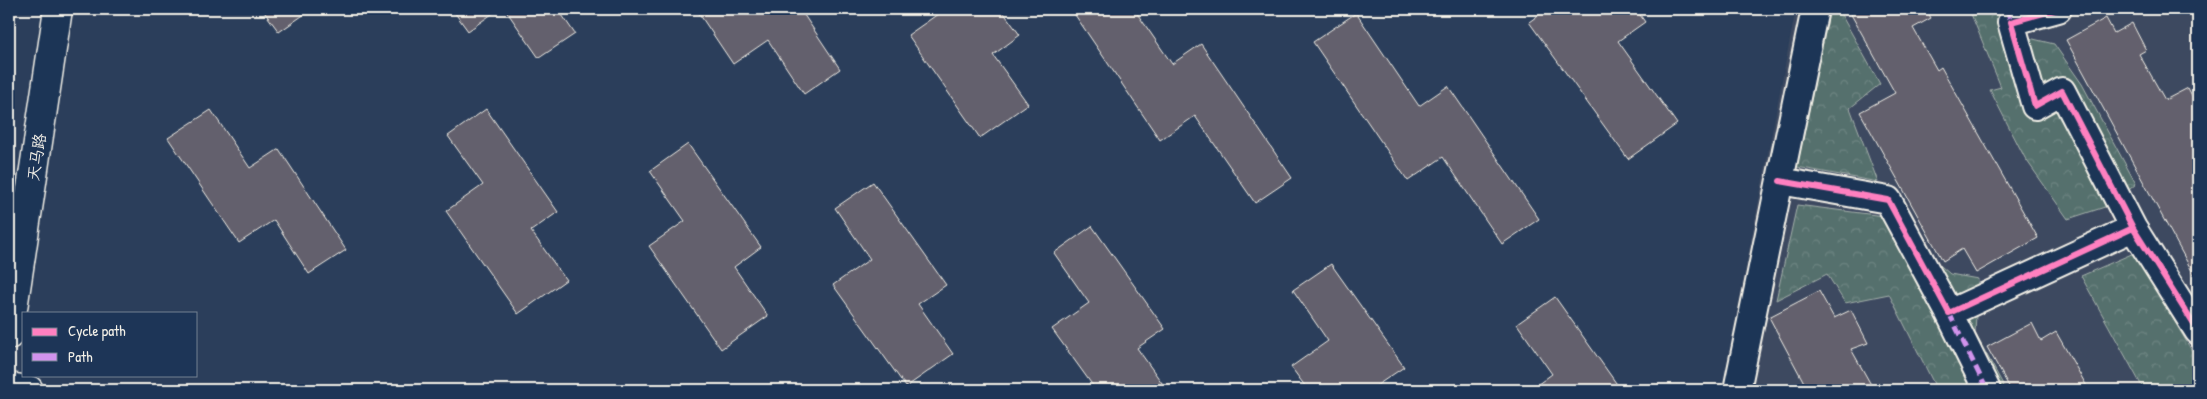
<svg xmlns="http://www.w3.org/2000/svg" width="2207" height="399" viewBox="0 0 2207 399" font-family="'Patrick Hand','LXGW WenKai TC',sans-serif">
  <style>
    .built { fill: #3c4860 }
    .forest { fill: url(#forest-crowns); stroke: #a4b0aa }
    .building { fill: #63606d; stroke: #f4f1e8 }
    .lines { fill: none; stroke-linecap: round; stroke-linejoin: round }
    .street-casing { stroke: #f4f1e8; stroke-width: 30 }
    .secondary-casing { stroke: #f4f1e8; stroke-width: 31 }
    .primary-casing { stroke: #f4f1e8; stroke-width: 31 }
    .street { stroke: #1d3557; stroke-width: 26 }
    .secondary { stroke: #1d3557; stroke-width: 28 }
    .primary { stroke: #1d3557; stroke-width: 28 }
    .quiet { stroke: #d193ec; stroke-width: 5; stroke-dasharray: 10 5; stroke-linecap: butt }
    .cycleway-casing { stroke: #1d3557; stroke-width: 9 }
    .cycleway { stroke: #ff80c0; stroke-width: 6 }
    .labels { text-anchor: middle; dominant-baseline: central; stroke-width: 4; stroke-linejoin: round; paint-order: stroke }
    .street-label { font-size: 16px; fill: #f4f1e8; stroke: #1d3557 }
  </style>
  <defs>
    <pattern id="forest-crowns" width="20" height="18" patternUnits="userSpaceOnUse" patternTransform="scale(1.25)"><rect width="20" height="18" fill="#55706d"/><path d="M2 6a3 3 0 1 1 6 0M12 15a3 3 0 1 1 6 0" fill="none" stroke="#6e8582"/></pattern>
  </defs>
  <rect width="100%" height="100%" fill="#2b3e5b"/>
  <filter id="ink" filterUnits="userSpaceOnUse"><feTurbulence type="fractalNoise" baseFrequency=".02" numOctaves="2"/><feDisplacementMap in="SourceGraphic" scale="10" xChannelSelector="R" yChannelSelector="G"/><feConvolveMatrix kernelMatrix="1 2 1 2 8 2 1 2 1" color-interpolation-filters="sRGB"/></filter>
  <g filter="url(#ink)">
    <path class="built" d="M1796 9H2198V390H1722Z"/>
    <path class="forest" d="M1830 9H1838L1880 84 1850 108 1878 182 1797 167Z
      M1969 9H1998L2008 38 2025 37 2054 44 2082 84 2136 184 2111 205 2068 219 2025 158 1990 90 2001 87Z
      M1797 205 1884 216 1950 274 1978 279 1975 333 2006 390H1937L1889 294 1845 303 1827 274 1776 300Z
      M2134 253 2198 361V390H2144L2081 276Z"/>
    <path class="building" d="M262 9H312L279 32Z
      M452 9H499L468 31Z
      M505 9H558L575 34 539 58Z
      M696 9H800L840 69 804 94 768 40 733 64Z
      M945 9H1001L1020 35 993 55 1028 104 980 138 908 35Z
      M1071 9H1134L1172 64 1201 44 1292 178 1255 203 1195 116 1160 140Z
      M1547 9H1636L1645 22 1618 41 1677 124 1628 159 1529 22Z
      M1848 9H1926L1931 18 1913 28 1937 70 1941 67 2038 238 1976 273 1962 249 1943 261 1860 112 1895 93Z
      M1356 13 1419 106 1448 86 1539 219 1502 244 1443 157 1408 181 1313 42Z
      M2106 18 2114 33 2132 23 2146 50 2139 54 2165 100 2188 88 2198 107V282L2066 40Z
      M486 109 558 212 531 231 566 280 518 314 446 211 483 185 448 136Z
      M211 110 250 168 279 149 346 250 309 274 274 220 239 243 168 138Z
      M688 144 761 247 734 267 768 316 721 349 649 246 685 221 650 171Z
      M873 182 946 285 918 304 953 354 906 387 833 285 870 259 835 208Z
      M1092 226 1165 329 1137 348 1167 390H1096L1052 329 1089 303 1054 253Z
      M1331 264 1404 367 1376 386 1379 390H1308L1291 367 1328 341 1293 290Z
      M1819 291 1834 318 1851 310 1868 343 1851 349 1874 390H1808L1769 317Z
      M1555 297 1621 390H1530L1552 374 1517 324Z
      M2032 323 2041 341 2056 332 2089 390H2011L1987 347Z"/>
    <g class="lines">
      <g class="street-casing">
        <path id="street" d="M2058 9 2011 22 2035 106 2062 91 2133 228 2198 331
          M1780 181 1888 200 1949 313 2133 228
          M1949 313 1987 390
          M1737 390 1815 9"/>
      </g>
      <g class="secondary-casing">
        <path id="secondary" d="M9 387 29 390"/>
      </g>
      <g class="primary-casing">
        <path id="primary" d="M9 335 58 9"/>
      </g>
      <use href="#street" class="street"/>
      <use href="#secondary" class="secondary"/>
      <use href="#primary" class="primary"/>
      <path class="quiet" d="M2007 9 2011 22
        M1949 313 1987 390"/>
      <g class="cycleway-casing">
        <path id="cycleway" d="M2058 9 2011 22 2035 106 2062 91 2133 228 2198 331
          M1780 181 1888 200 1949 313 2133 228"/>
      </g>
      <use href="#cycleway" class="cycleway"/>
    </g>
  </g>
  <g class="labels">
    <g class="street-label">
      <text transform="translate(36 157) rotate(-81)">天马路</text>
    </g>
  </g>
  <rect width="2207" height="399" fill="none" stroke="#1d3557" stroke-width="30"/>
  <rect x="15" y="15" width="2177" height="369" fill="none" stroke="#f4f1e8" stroke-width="2" filter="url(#ink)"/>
  <rect x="22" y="312" width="175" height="65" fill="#1d3557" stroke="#738091"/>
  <rect x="32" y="328" width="25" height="8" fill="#ff80c0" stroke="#738091"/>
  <text x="68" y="336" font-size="15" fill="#f4f1e8">Cycle path</text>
  <rect x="32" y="353" width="25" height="8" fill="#d193ec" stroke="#738091"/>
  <text x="68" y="362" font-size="15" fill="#f4f1e8">Path</text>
</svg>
